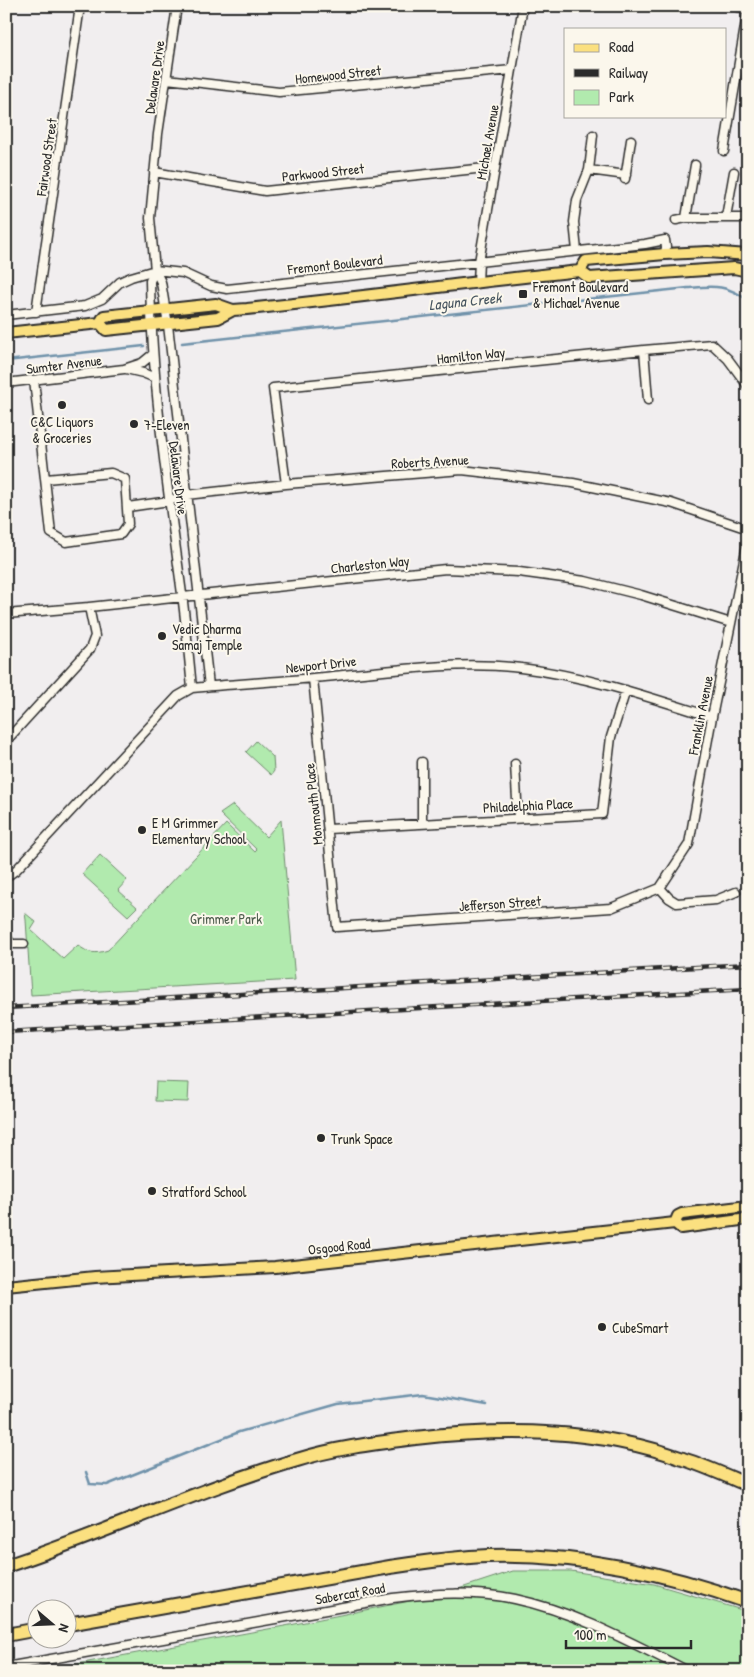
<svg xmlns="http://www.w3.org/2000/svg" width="754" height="1677" viewBox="0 0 754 1677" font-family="'Patrick Hand',sans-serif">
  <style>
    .green { fill: #b1eaae; stroke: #6e8a6c }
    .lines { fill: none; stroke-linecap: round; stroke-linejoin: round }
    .stream { stroke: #7092aa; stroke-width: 2.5 }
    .minor-casing { stroke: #2b2b2b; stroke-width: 11 }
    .major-casing { stroke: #2b2b2b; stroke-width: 14 }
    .highway-casing { stroke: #2b2b2b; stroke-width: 16 }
    .minor { stroke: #fbf7ec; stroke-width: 8 }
    .major { stroke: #fbe080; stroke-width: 10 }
    .highway { stroke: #fbe080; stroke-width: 12 }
    .rail-casing { stroke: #2b2b2b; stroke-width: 4.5 }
    .rail { stroke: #fbf7ec; stroke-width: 2.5; stroke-dasharray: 8; stroke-linecap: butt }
    .poi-dot { fill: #2b2b2b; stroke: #fbf7ec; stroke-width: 2 }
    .labels { text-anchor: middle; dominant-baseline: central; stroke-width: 4; stroke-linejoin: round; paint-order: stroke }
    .street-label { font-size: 14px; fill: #2b2b2b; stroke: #fbf7ec }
    .poi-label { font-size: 14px; fill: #2b2b2b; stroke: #fbf7ec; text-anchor: start }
    .park-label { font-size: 14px; fill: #4c5b4c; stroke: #fbf7ec }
    .water-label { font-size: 15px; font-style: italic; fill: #485660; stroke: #fbf7ec }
  </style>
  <rect width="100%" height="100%" fill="#f1eeef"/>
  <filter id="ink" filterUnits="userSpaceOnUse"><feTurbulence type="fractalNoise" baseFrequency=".02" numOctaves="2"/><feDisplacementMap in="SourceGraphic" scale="10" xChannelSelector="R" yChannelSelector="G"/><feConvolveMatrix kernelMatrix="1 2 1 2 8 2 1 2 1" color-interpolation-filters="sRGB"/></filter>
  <g filter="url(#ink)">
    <path class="green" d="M256 741 273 757 274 771 271 775 246 752Z
      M233 805 266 837 281 820 295 980 31 995 26 920 25 913 36 922 31 930 63 959 78 945C88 954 96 954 108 950L226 824 255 852 257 850 220 814Z
      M100 855 127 880 118 890 137 907 128 916 82 874 90 865 93 867 91 865Z
      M156 1082 189 1083 188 1102 155 1101Z
      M513 1571H571L654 1584 742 1610 748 1613V1671H39L290 1625 440 1595Z"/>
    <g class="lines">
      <path class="stream" d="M182 343 688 288C714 286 725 284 748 300
        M6 361 144 346
        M86 1472 90 1484 107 1485 239 1432 338 1404 423 1394 487 1405"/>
      <g class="minor-casing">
        <path id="minor" d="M177 6 158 134 150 218 155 270 161 282 168 325 209 686
          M167 79 279 92 512 70
          M724 151 748 9 733 6
          M589 170 626 175
          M154 172 265 191 495 167
          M625 179 631 140
          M726 217 734 172
          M686 218 695 165
          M676 220 686 218H748
          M577 251 574 222 577 200 589 170 593 135
          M155 270 150 281C152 387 168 490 182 594 186 625 189 657 192 688
          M478 282 479 262 523 6
          M36 312 80 6
          M6 315 85 306 102 299 120 282 131 277 155 270 183 273 211 286 227 289 645 244 665 240 666 247 665 254
          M644 350 648 400
          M126 369 143 373 155 378
          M34 380 51 533 66 542 121 534 128 524 125 479 111 473 46 479
          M6 383 124 369 142 363 153 354
          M286 484 273 388 644 350 712 344 728 359 748 386
          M128 507 169 501 186 495 286 484 462 470 573 483 671 503 748 529
          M6 614 89 607 446 569 519 572 585 581 641 595 731 623
          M313 678 337 927 611 908 660 888
          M6 741 90 649 95 636 89 607
          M515 764 518 818
          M422 823V762
          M328 829 602 814 611 737 626 690
          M6 877 16 870 178 696 192 688C232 684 273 682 313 678 382 672 452 660 521 668 587 676 649 697 712 717
          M660 888 689 844 712 717 748 540
          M660 888 669 898 677 903 716 900 736 892
          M6 936 11 944H24
          M6 1667 393 1598C434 1593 474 1591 515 1599 576 1612 632 1643 688 1671"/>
      </g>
      <g class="major-casing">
        <path id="major" d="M580 271 586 261 665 254 708 252 748 255
          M100 323 104 316 216 304 233 310 247 309C358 298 469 282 580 271L589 278 734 268 748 271
          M100 323 106 330 218 318 233 310
          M6 333 100 323
          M675 1223 678 1216 682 1214 748 1206
          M6 1286 95 1277 275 1267 675 1223 681 1228 748 1219"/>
      </g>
      <g class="highway-casing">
        <path id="highway" d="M6 1566C104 1534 198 1489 297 1460 335 1448 376 1443 415 1438 504 1428 598 1428 683 1459 705 1466 727 1476 748 1485
          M68 1624 390 1567C423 1562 455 1557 488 1556 577 1553 664 1572 748 1602
          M6 1635 38 1629"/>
      </g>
      <use href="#minor" class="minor"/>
      <use href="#major" class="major"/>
      <use href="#highway" class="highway"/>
      <g class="rail-casing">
        <path id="rail" d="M6 1008 748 964
          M6 1032 748 989"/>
      </g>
      <use href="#rail" class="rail"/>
    </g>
  </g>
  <g class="poi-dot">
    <rect x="518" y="289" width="10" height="10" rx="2.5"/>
    <circle cx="62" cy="405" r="5"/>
    <circle cx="134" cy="424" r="5"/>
    <circle cx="162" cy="636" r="5"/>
    <circle cx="142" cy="830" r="5"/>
    <circle cx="321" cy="1138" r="5"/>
    <circle cx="152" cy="1191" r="5"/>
    <circle cx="602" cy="1327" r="5"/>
  </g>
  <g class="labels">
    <g class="street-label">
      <text transform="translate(338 74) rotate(-6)">Homewood Street</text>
      <text transform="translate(154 77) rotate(-82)">Delaware Drive</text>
      <text transform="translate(487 142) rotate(-80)">Michael Avenue</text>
      <text transform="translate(46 157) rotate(-82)">Fairwood Street</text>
      <text transform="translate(323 172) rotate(-6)">Parkwood Street</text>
      <text transform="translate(335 264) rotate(-6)">Fremont Boulevard</text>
      <text transform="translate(471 355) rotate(-6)">Hamilton Way</text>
      <text transform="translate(64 364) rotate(-7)">Sumter Avenue</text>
      <text transform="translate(430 461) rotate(-3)">Roberts Avenue</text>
      <text transform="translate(179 478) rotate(83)">Delaware Drive</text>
      <text transform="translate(370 564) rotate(-6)">Charleston Way</text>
      <text transform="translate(321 664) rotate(-6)">Newport Drive</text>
      <text transform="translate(700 715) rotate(-79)">Franklin Avenue</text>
      <text transform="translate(313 804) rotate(-96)">Monmouth Place</text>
      <text transform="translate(528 805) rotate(-3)">Philadelphia Place</text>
      <text transform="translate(500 903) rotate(-4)">Jefferson Street</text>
      <text transform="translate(339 1246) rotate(-6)">Osgood Road</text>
      <text transform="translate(350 1593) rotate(-10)">Sabercat Road</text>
    </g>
    <g class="poi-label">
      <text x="533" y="286">Fremont Boulevard<tspan x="533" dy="16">&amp; Michael Avenue</tspan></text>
      <text x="62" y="421" text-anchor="middle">C&amp;C Liquors<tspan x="62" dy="16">&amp; Groceries</tspan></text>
      <text x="144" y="424">7-Eleven</text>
      <text x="172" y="628">Vedic Dharma<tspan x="172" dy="16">Samaj Temple</tspan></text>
      <text x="152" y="822">E M Grimmer<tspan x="152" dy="16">Elementary School</tspan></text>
      <text x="331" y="1138">Trunk Space</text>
      <text x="162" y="1191">Stratford School</text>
      <text x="612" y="1327">CubeSmart</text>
    </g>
    <g class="park-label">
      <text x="226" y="918">Grimmer Park</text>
    </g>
    <g class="water-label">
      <text transform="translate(465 301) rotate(-6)">Laguna Creek</text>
    </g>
  </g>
  <rect width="754" height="1677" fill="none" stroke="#fbf7ec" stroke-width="25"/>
  <rect x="12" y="12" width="729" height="1652" fill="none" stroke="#2b2b2b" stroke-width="2" filter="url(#ink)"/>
  <rect x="564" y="28" width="162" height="90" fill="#fbf7ec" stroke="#a8a59f"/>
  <rect x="574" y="44" width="25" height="8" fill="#fbe080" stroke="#a8a59f"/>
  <text x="609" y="52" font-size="15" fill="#2b2b2b">Road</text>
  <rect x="574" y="69" width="25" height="8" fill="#2b2b2b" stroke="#a8a59f"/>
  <text x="609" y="78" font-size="15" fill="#2b2b2b">Railway</text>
  <rect x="574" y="90" width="25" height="15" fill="#b1eaae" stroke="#a8a59f"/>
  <text x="609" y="102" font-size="15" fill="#2b2b2b">Park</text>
  <g transform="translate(52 1624) rotate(109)"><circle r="24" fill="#fbf7ec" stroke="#a8a59f"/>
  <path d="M0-4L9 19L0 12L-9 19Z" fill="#2b2b2b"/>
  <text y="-8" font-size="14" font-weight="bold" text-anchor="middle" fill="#2b2b2b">N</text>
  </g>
  <path d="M566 1640v8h125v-8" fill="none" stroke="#2b2b2b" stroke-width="2.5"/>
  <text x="574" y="1640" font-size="15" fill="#2b2b2b" stroke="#fbf7ec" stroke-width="4" paint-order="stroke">100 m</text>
</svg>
